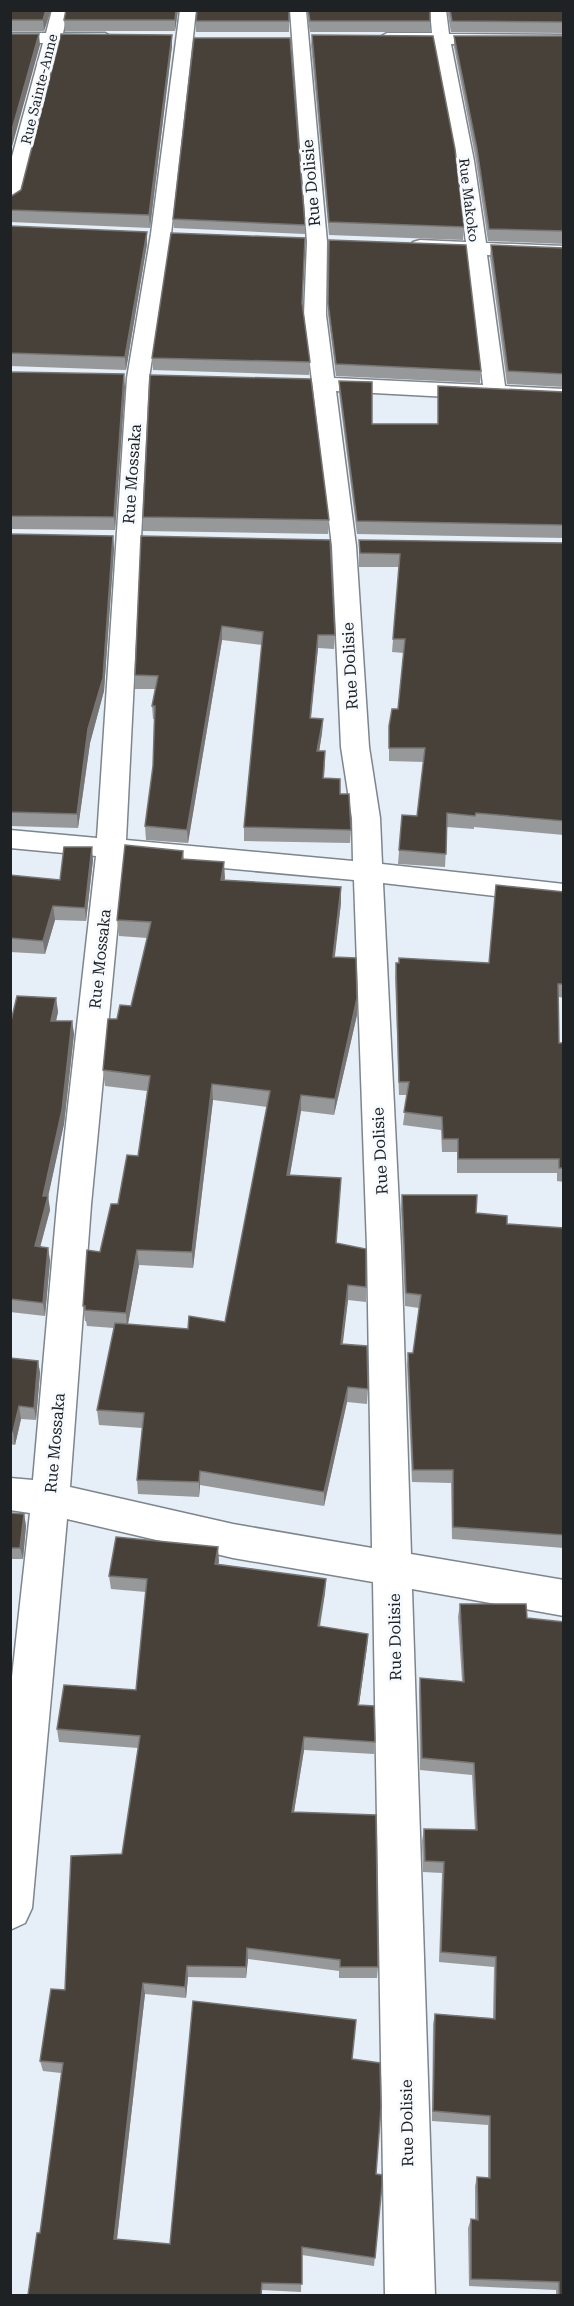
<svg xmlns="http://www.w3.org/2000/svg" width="574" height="2306" viewBox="0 0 574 2306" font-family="'Roboto Serif',serif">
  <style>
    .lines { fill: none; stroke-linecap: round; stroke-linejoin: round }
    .street-casing { stroke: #7d858d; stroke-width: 3 }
    .street { fill: #fff; fill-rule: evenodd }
    .wall { fill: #979899; fill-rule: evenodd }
    .shaded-wall { fill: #777573 }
    .building { fill: #48413a; stroke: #777573; stroke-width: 1.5 }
    .labels { text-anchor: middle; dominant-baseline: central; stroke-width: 6; stroke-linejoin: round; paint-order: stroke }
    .far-street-label { font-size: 14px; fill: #1f2225; stroke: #f7fbff }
    .street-label { font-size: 16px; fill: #1f2225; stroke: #f7fbff }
  </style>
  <rect width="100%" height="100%" fill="#e6eef8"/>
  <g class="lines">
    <g class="street-casing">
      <path id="street" d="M52 10H68L63 33H105L114 38 105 43H60L20 202 10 208V164L43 43H10V33H46Z
        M180 10H196L171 234 149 378 126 840 353 861 352 818 341 747 332 546 304 315 307 242 290 10H306L327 242 326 315 334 378 483 385 467 254 420 252 413 250 410 246 413 242 420 240 466 242 456 161 434 44 387 43 378 38 387 33H432L430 10H446L449 34 564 35V45L451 44 474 161 486 243 564 246V258L487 255 505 386 564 389V403L336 391 356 546 369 747 380 818 382 864 564 884V904L383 883 401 1247 411 1554 564 1580V1616L412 1589 435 2296H385L373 1582 233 1558 67 1519 32 1908 25 1923 10 1930V1695L30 1513 10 1510V1478L33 1480 57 1205 96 856 10 848V830L97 838 127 378 151 234ZM124 859 354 880 367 1247 372 1548 233 1524 70 1487 91 1205Z"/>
    </g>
    <use href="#street" class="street"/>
  </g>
  <path class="wall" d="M10 10H51L44 31H10Z
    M178 10 175 31H65L64 20Z
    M289 10V32H196V21Z
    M306 10H430V32H310Z
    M447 10H564V33L451 32Z
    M172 35V46L150 228 10 222V197L21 190Z
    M312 35 464 227 463 240 329 235 311 46Z
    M454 36H564V244L488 241 476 161 454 47Z
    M173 219 305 225V234L174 228Z
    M10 226 147 244 126 370 10 366Z
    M329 240 481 371 480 383 336 376 328 315Z
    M491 245 564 248V387L507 384 490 257Z
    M305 250 302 306 310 362 309 375 153 370 152 358Z
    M10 372 125 387 115 530 10 529Z
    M339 381 372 424H438V386L564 392V538L357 534 339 393Z
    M143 517 329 520 328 534 143 531Z
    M10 534 113 536 114 549 104 691 90 743 78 828 10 826Z
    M141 536 335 635 334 649 318 648 311 719H323L322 733 319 751 325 765 324 778 340 794 351 830 350 843 244 841V827L262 645 222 640 188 843 146 840 145 826 153 766 154 719H153L152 706 155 689H135V675Z
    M359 540 564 543V835L474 827V829L447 827 445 867 398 864 402 815 417 816 424 762 389 761V726L398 709 404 653 392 652 399 567H359Z
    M183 851 184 859 224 862V880L341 903 334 957 357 1015 334 1115 301 1111 290 1175 340 1194 336 1244 366 1287V1302L348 1300 342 1344 368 1389 367 1404 347 1402 324 1506 200 1485 199 1497 138 1494 137 1480 142 1428 99 1425 97 1410 114 1328 87 1326 86 1321H85L83 1306 100 1252 118 1204 138 1156 147 1091 105 1086 103 1070 117 1019 131 1006 147 938 119 936 117 920ZM213 1100 267 1107 225 1322 188 1329 128 1324 139 1265 193 1268Z
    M93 860 86 921 55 920 45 954 10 952V875L60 880Z
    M564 892V998L559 997V1043H564V1182L557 1181V1173H457V1152H442L441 1130 403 1125 407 1095H399L395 977 396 963H489Z
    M56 998 58 1012 56 1021H72L74 1034 64 1124 48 1196 50 1210 40 1247 48 1248 50 1261 45 1316 10 1312V1025Z
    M402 1195 476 1213 507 1224 564 1228V1548L452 1539 451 1483 412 1482 407 1365 408 1353H413L419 1308 405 1306 401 1209Z
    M10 1358 38 1361 40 1373 36 1420 21 1419 15 1445 10 1444Z
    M10 1513 24 1514 26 1526 23 1559H10Z
    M219 1561 218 1564 326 1579 325 1593 320 1627 368 1634 367 1647 359 1705 375 1742 374 1754 304 1750 294 1812 378 1967 377 1978H339V1971L248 1959 246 1978 188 1977 186 1998 145 1994 117 2239 170 2244 352 2059 376 2174 382 2185 374 2266 302 2255 301 2292 262 2290V2295H28L40 2233 61 2073 43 2071 40 2061 65 1990 122 1854 138 1748 59 1742 57 1729 136 1690 146 1592 111 1589 109 1576Z
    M460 1604 564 2295H556V2290L469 2286 468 2228 471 2219H475V2186L477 2177 488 2178V2125L432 2121 433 2024 435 2014 493 2018 494 1967 439 1962 442 1873 423 1872 422 1841 424 1829 475 1830 472 1775 420 1770 419 1691 420 1678 462 1681 458 1617Z"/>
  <path class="shaded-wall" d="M46 10H51L44 31 43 20Z
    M176 10H178L175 31V20Z
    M39 34 40 45 10 154V137Z
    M172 35V46L150 228 149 215Z
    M147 232V244L126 370 125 357Z
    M124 374 125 387 115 530 114 517Z
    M113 536 114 549 104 691 90 743 78 828 77 814Z
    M222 626V640L188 843 187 830Z
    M318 635V648L309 732 310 718Z
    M323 719 322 733 317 765V751Z
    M92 847 93 860 86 921 85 908Z
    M224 862 225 878 221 896V880Z
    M341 887V903L333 973V957Z
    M53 906 55 920 45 954 43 941Z
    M56 998 58 1012 53 1034 51 1021Z
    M357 998V1015L334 1115 335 1099Z
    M72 1021 74 1034 64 1124 46 1206 48 1196 50 1210 37 1259 35 1246Z
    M212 1084 213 1100 193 1268 192 1252Z
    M301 1095V1111L287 1191V1175Z
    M48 1248 50 1261 45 1316 43 1303Z
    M137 1250 139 1265 127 1329 126 1313Z
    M348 1285V1300L341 1359V1344Z
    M38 1361 40 1373 36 1420 34 1408Z
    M348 1387 347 1402 324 1506V1492Z
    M19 1406 21 1419 15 1445 13 1432Z
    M200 1471V1485L199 1497V1482Z
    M24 1514 26 1526 23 1559 20 1548Z
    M218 1547 219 1561 216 1577 215 1564Z
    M326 1579 325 1593 317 1640 318 1626Z
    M368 1634 367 1647 357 1718 358 1705Z
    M304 1737V1750L292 1824V1812Z
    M247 1948 248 1959 246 1978V1967Z
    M187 1966 188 1977 186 1998 185 1987Z
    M143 1983 145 1994 116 2247 114 2239Z"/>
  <path class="building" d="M10 10H46L43 20H10Z
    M66 10H176L175 20H64Z
    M197 10H289V21H196Z
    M308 10H430V21H310Z
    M450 10H564V22L452 21Z
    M10 34H39L10 137Z
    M61 34 172 35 149 215 10 210V197L21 190Z
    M312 35 433 36 455 149 464 227 329 222Z
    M454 36H564V231L489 229 477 149Z
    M194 38H290L305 225 173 219Z
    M10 226 147 232 125 357 10 353Z
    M171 233 305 238 302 303 310 362 152 358Z
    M329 240 466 245 481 371 336 364 328 303Z
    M491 245 564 248V374L508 371Z
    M10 372 124 374 114 517 10 516Z
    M150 375 311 379 329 520 143 517Z
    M339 381 372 382V424H438V386L564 392V525L357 521Z
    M10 534 113 536 103 678 88 729 77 814 10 812Z
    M141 536 330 540 335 635H318L310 718 323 719 317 751H325L323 778 340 779V794H349L351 830 244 827 263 632 222 626 187 830 145 826 153 766 155 706H152L158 676 135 675Z
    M359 540 564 543V821L476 813 475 816 447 813 446 854 399 850 402 815 417 816 425 748H389V726L392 709H398L405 639H393L400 554 360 553Z
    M125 845 183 851 182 859 224 862 221 880 341 887 333 957 356 958 357 998 335 1099 301 1095 287 1175 341 1178 336 1243 366 1249V1287L348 1285 341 1344 367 1346 368 1389 348 1387 324 1492 200 1471 199 1482 137 1480 144 1413 97 1410 115 1323 188 1329 189 1316 225 1322 270 1091 212 1084 192 1252 137 1250 126 1313 85 1310V1306H83L87 1250 100 1252 111 1204H118L127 1155 138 1156 150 1076 103 1070 108 1019H117L120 1005 131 1006 151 922 117 920Z
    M64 847H92L85 908 53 906 43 941 10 938V875L60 880Z
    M496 885 564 892V984H558L559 1043H564V1168H559V1159H458V1139H443L442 1117 404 1112 409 1082H399L396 963H399V958L489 963Z
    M17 996 56 998 51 1021H72L62 1110 43 1196H48L35 1246 48 1248 43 1303 10 1299V1025Z
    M402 1195H477L476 1213 507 1216V1224L564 1228V1347H563L564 1367V1535L453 1527V1470H413L408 1353H413L421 1295 406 1293Z
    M10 1358 38 1361 34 1408 19 1406 13 1432H10Z
    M10 1513 24 1514 20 1548H10Z
    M116 1537 218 1547 215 1564 326 1579 318 1626 368 1634 358 1705 374 1706 375 1742 304 1737 292 1812 376 1815 378 1967H340V1960L247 1948 246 1967 187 1966 185 1987 143 1983 114 2239 170 2244 193 2001 356 2020 352 2059 380 2063 381 2107 376 2174 382 2175V2185L375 2258 302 2247V2284L262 2283 261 2295H28L37 2233H40L63 2063 40 2061 51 1989 65 1990 71 1856 122 1854 140 1736 57 1729 64 1685 136 1690 147 1579 109 1576Z
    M460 1604H526L527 1618 564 1622V2295H559V2282L471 2279V2219L478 2220 477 2177 490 2178V2116L433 2111 435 2014 495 2019 496 1957 441 1952 444 1862 425 1861 424 1829 477 1830 474 1763 422 1758 420 1678 464 1682Z"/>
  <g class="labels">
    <g class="far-street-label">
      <text transform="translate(39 89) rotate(-76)">Rue Sainte-Anne</text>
      <text transform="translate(469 200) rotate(83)">Rue Makoko</text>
    </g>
    <g class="street-label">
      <text transform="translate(311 183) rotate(-95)">Rue Dolisie</text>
      <text transform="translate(132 474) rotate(-86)">Rue Mossaka</text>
      <text transform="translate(350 666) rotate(-93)">Rue Dolisie</text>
      <text transform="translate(100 959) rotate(-84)">Rue Mossaka</text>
      <text transform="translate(380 1151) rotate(-93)">Rue Dolisie</text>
      <text transform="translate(55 1443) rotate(-85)">Rue Mossaka</text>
      <text transform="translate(395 1637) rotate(-91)">Rue Dolisie</text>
      <text transform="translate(407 2123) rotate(-91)">Rue Dolisie</text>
    </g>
  </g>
  <rect width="574" height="2306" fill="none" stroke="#1f2225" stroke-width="24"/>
</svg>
